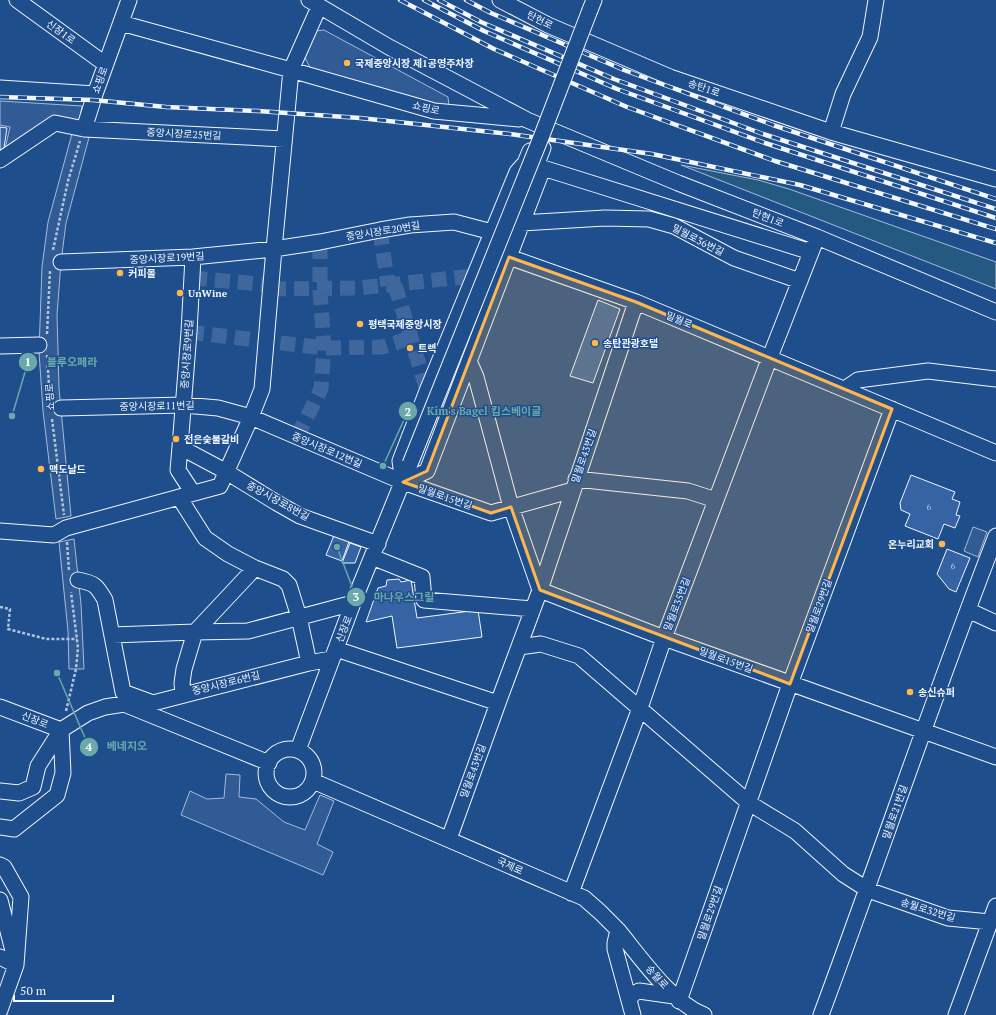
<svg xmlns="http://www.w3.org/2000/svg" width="996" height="1015" viewBox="0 0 996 1015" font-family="'PT Serif','Noto Sans KR',serif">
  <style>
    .green { fill: #245a82; stroke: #a8bbd7 }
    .parking { fill: #305b95; stroke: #a8bbd7 }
    .building { fill: #3563a3; stroke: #f2f6ff }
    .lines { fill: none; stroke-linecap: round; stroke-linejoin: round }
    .minor-tunnel { stroke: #3f679d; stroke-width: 15; stroke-dasharray: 15 8; stroke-linecap: butt }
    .minor-casing { stroke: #f2f6ff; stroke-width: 17 }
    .path { stroke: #b3c4dc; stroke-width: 2.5; stroke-dasharray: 3 2; stroke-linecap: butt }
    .minor { stroke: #1f4e8c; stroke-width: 15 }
    .rail-casing { stroke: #f2f6ff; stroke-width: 4.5 }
    .rail { stroke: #1f4e8c; stroke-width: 3; stroke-dasharray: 9; stroke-linecap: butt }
    .minor-bridge-casing { stroke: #f2f6ff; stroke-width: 17; stroke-linecap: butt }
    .minor-bridge { stroke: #1f4e8c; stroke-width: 15 }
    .marked { fill: #ffb74d; fill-opacity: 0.2; stroke: #ffb74d; stroke-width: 3; stroke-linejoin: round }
    .poi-dot { fill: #ffb74d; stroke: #1f4e8c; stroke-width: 1.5 }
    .labels { text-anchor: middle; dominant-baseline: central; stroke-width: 3; stroke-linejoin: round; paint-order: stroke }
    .number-label { font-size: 8px; fill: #c3d1e8 }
    .street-label { font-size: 10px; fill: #f2f6ff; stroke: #1f4e8c }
    .poi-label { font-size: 10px; font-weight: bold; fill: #f2f6ff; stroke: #1f4e8c; text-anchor: start }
    .leader { fill: none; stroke: #6aa9a8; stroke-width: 1.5 }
    .callout-dot { fill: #6aa9a8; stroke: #1f4e8c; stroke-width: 1.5 }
    .mark-label { font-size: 12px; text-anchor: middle; font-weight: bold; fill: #fff }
    .callout-label { font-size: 11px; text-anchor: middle; font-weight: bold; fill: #6aa9a8; stroke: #1f4e8c; stroke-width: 3; stroke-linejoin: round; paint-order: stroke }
  </style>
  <rect width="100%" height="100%" fill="#1f4e8c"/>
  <path class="green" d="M681 165 758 180 789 189 996 262V289Z"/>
  <path class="parking" d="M324 30 448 97 449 106 441 107 311 69 305 58 315 31Z
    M0 101 82 106 79 123 5 149 10 127 0 125Z
    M73 130H91L66 223 61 262 57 315 58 350 59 388 71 516 56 519 43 411 39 352 42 267 48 222Z
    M973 527 987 532 978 557 964 551Z
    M74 539 81 604 84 669H69L68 631 59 542Z
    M226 774 240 775 239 797 256 799 284 822 305 830 320 795 334 801 317 844 333 852 323 875 181 815 190 791 207 799 224 798Z"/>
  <path class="building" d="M0 127 7 128 4 148 0 150Z
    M598 300 620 309 593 383 570 376Z
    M911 475 955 492 952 499 960 502 956 515 960 516 955 528 944 524 938 539 905 526 910 514 901 510 900 503Z
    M335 533 350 539 342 561 326 555Z
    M350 543 361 547 355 563H342Z
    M947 549 970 558 956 592 949 589 937 574Z
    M399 579 401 582 411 580 417 618 478 610 482 637 397 648 392 616 366 622 378 588 386 586 387 580Z"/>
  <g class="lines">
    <path class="minor-tunnel" d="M380 230 388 286
      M192 278 271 285
      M395 285 427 391
      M271 289 359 288 473 276
      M189 332 324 348 382 347 411 338
      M297 437 321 389 324 348 320 290V242"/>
    <g class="minor-casing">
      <path id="minor" d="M17 0 105 64
        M309 0 389 47 527 120 678 183 817 237 996 312
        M500 0 548 25 670 77 831 132 996 179
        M590 10 594 0
        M121 23 291 70 434 111 519 119
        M0 88 95 94
        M84 129 95 94 129 0
        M831 132 843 94 870 37 876 0
        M0 160 55 123 84 129 284 139
        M543 168 811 252
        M521 223 605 218 649 219 674 226 734 258 800 281
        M193 257 189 332 180 447 225 471 277 503 300 516 378 544
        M509 257 636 302 996 453
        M61 262 193 257 274 249 320 242 380 230 410 225 454 222 492 232
        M0 346 39 345
        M469 361 476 377 511 507 540 590 664 638 996 757
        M845 389 858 380 928 371 996 379
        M61 408 184 405 218 408 251 417 403 482 491 513 573 490
        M180 447 178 470 193 493
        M576 479 688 491 716 500
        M403 482 427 471 543 168 536 166 543 148
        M403 482 400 461 427 391 517 172 525 163 530 151
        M179 497 205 538 228 554 255 568 283 579 289 585 299 617 309 663
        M0 531 54 535 66 528 220 486 251 417 262 389 274 249 291 70 319 7
        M372 557 422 577 424 600 533 609
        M78 580C95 583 97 586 105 600L123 692 153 703 309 663 331 659
        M968 610 996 623
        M112 635 195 632 248 631 353 603
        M519 647 541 644 579 656 749 803 795 831 843 874 868 890 948 918 990 922
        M336 649 498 703
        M183 694 182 683 184 669 195 632 255 568
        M0 707 61 730
        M266 773a24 24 0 1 1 48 0a24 24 0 1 1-48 0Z
        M298 750 353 603 406 473
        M313 781 584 898 600 912 618 930 615 943V949L633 1015
        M0 791 19 793 33 787 38 766 61 730 88 713 105 707 124 704 269 763
        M0 827 14 829 57 795 63 773 61 730
        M449 839 498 703 540 590 636 302
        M0 865 4 867 21 897 16 965 0 1010
        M571 893 640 708 664 638 770 357 817 237
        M0 900 13 951
        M618 930C641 958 671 1002 704 1015
        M0 957 16 965
        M629 1000 633 994 639 991 674 996
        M679 1001 790 684 892 409
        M821 1015C880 856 934 695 996 536
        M956 1015 996 906"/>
    </g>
    <path class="path" d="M53 250 68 181 80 141
      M47 334 50 271
      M47 355 50 400
      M52 419 64 515
      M67 542 69 571
      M0 607 10 609 8 629 46 639H77
      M66 711 76 669 78 648 71 592"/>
    <use href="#minor" class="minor"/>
    <g class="rail-casing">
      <path id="rail" d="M400 0 494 49 627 107 775 161 996 229
        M424 0 484 31 617 89 765 143 996 218
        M439 0 481 22 614 79 763 134 996 209
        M466 0 491 13 624 70 773 125 996 199
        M0 97 93 100 166 107 258 111 360 118 510 134 652 154 800 185 996 243"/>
    </g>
    <use href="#rail" class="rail"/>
    <g class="minor-bridge-casing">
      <path id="minor-bridge" d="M410 464 542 135 590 10"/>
    </g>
    <use href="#minor-bridge" class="minor-bridge"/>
  </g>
  <path class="marked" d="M509 257 636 302 892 409 790 684 540 590 511 507 491 513 403 482 427 471Z"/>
  <g class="poi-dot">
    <circle cx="347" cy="63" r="4"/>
    <circle cx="120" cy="273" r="4"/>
    <circle cx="180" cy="293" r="4"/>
    <circle cx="360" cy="324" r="4"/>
    <circle cx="595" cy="343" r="4"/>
    <circle cx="410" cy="348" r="4"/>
    <circle cx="176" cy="439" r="4"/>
    <circle cx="41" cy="469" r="4"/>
    <circle cx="942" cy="544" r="4"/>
    <circle cx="910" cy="692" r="4"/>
  </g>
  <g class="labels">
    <g class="number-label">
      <text x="929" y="507">6</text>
      <text x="953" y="566">6</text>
    </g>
    <g class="street-label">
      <text transform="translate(540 20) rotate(26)">탄현로</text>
      <text transform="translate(61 32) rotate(36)">신장1로</text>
      <text transform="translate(100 80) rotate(-70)">쇼핑로</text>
      <text transform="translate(704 88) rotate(19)">송탄1로</text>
      <text transform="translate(426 108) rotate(13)">쇼핑로</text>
      <text transform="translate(184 134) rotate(3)">중앙시장로25번길</text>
      <text transform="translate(768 218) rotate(21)">탄현1로</text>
      <text transform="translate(383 231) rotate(-9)">중앙시장로20번길</text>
      <text transform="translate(698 240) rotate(27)">밀월로36번길</text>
      <text transform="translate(167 258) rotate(-3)">중앙시장로19번길</text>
      <text transform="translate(679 320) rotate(22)">밀월로</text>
      <text transform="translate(187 354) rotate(-86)">중앙시장로9번길</text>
      <text transform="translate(50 397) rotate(-94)">쇼핑로</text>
      <text transform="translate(157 406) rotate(-1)">중앙시장로11번길</text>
      <text transform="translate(327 450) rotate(23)">중앙시장로12번길</text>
      <text transform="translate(584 456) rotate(-71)">밀월로43번길</text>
      <text transform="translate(445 497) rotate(19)">밀월로15번길</text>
      <text transform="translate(278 501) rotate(29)">중앙시장로8번길</text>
      <text transform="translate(677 604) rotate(-69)">밀월로35번길</text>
      <text transform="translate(819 606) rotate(-70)">밀월로29번길</text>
      <text transform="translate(344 629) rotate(-69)">신장로</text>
      <text transform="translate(726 660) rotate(20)">밀월로15번길</text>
      <text transform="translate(226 683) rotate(-14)">중앙시장로6번길</text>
      <text transform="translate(35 720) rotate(21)">신장로</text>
      <text transform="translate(473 771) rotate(-70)">밀월로43번길</text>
      <text transform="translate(895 812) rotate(-71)">밀월로21번길</text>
      <text transform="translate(510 866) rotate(24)">국제로</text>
      <text transform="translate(928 910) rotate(17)">송월로32번길</text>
      <text transform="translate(710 913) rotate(-71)">밀월로29번길</text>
      <text transform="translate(657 977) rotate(48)">송월로</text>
    </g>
    <g class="poi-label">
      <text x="355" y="63">국제중앙시장 제1공영주차장</text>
      <text x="128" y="273">커피몰</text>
      <text x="188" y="293">UnWine</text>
      <text x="368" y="324">평택국제중앙시장</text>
      <text x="603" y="343">송탄관광호텔</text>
      <text x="418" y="348">트렉</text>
      <text x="184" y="439">전은숮불갈비</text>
      <text x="49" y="469">맥도날드</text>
      <text x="934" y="544" text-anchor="end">온누리교회</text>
      <text x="918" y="692">송신슈퍼</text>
    </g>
  </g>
  <path class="leader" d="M12 416L28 362M383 466L408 411M337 547L356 597M57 673L89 747"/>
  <g class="callout-dot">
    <circle cx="12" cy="416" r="4"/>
    <circle cx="383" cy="466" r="4"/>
    <circle cx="337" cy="547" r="4"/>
    <circle cx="57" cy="673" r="4"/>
    <circle cx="28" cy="362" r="10"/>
    <circle cx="408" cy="411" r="10"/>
    <circle cx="356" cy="597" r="10"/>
    <circle cx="89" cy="747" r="10"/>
  </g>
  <g class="mark-label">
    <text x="28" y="366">1</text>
    <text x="408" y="416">2</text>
    <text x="356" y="601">3</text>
    <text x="89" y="751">4</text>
  </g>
  <g class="callout-label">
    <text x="72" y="366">블루오페라</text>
    <text x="484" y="415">Kim's Bagel 킴스베이글</text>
    <text x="404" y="601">마나우스그릴</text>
    <text x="127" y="750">베네지오</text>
  </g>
  <path d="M14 995v6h99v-6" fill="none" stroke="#f2f6ff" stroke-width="2"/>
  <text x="20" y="995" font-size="12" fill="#f2f6ff" stroke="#1f4e8c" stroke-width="3" paint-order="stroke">50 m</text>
</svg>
